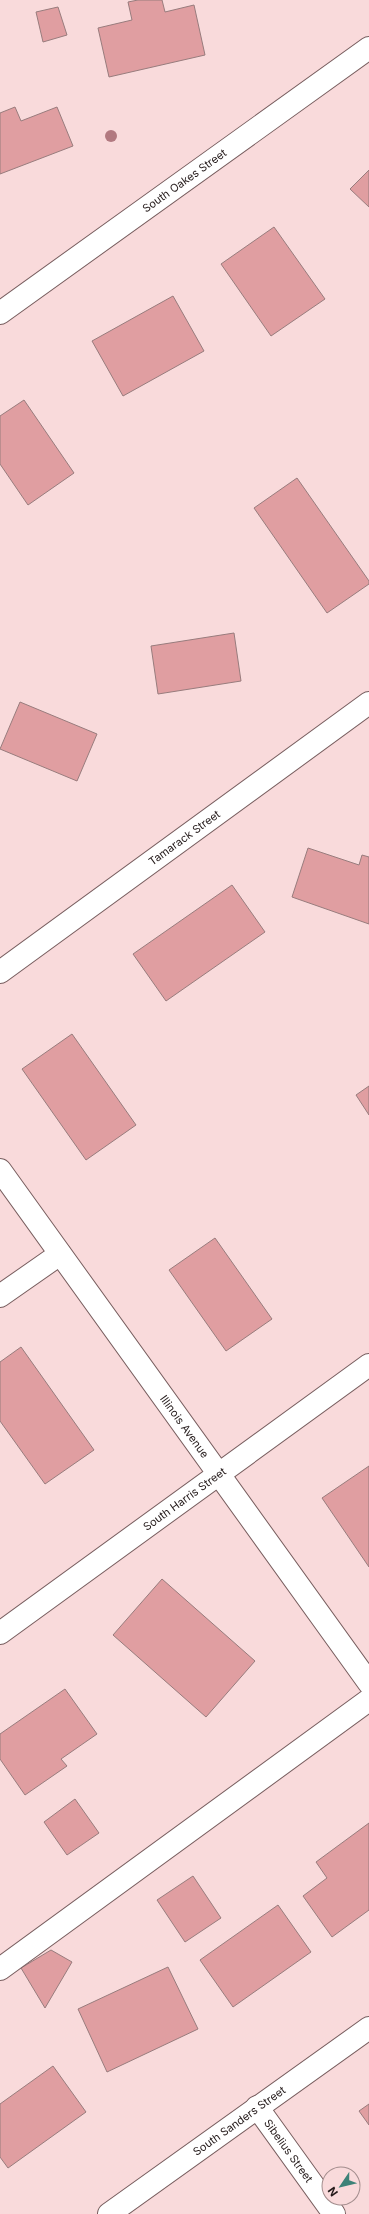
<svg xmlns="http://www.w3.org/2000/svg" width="369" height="2214" viewBox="0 0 369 2214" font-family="Inter,sans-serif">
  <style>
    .building { fill: #e09ea1; stroke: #987c7d }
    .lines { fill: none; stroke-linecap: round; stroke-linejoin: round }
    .minor-casing { stroke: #785e5f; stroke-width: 24 }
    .minor { stroke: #fff; stroke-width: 22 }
    .tree { fill: #b27980 }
    .labels { text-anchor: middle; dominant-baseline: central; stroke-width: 3; stroke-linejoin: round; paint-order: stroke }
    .street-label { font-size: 11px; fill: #231919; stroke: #f9dadb }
  </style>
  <rect width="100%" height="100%" fill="#f9dadb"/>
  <path class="building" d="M138 0H162L165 12 194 5 205 55 109 77 98 28 132 20 128 2Z
    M58 7 67 35 43 42 36 12Z
    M15 107 21 121 57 107 73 146 0 174V113Z
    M369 170V207L350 189Z
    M274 227 325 299 271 336 221 264Z
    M173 296 204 351 123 396 92 341Z
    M24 400 74 473 28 505 0 464V416Z
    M297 478 369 581V584L327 613 254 508Z
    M234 633 241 681 158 694 151 646Z
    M20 702 97 734 77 781 0 749Z
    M308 848 359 865 362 855 369 857V924L292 897Z
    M232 885 265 932 166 1001 133 954Z
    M72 1034 136 1125 86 1160 22 1069Z
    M369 1086V1115L356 1095Z
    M215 1238 272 1319 226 1351 169 1270Z
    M21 1347 94 1450 45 1484 0 1421V1362Z
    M369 1466V1567L322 1498Z
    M162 1579 255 1661 206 1717 113 1635Z
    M65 1689 97 1734 61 1759 67 1766 25 1795 0 1759V1734Z
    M75 1799 99 1833 67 1855 44 1822Z
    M369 1823V1910L332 1937 303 1896 327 1878 316 1862Z
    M193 1876 221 1918 185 1942 157 1900Z
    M278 1905 311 1952 233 2007 200 1960Z
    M51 1950 72 1962 45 2008 21 1968Z
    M168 1967 198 2029 107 2072 78 2009Z
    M53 2066 86 2112 8 2168 0 2157V2104Z
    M369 2104V2125L359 2111Z"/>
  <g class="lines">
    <g class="minor-casing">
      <g id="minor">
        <path id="s1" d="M0 313 369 48"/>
        <path id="s2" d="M0 972 369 703"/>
        <path id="s3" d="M0 1170 369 1683"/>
        <path d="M0 1296 60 1254"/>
        <path id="s4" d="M0 1633 369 1365"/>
        <path d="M0 1969 369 1700"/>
        <path id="s5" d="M257 2107 334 2214"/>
        <path id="s6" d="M109 2214 369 2028"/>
      </g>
    </g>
    <use href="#minor" class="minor"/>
  </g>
  <circle class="tree" cx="111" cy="136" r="6"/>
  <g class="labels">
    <g class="street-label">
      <text stroke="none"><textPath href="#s1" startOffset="227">South Oakes Street</textPath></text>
      <text stroke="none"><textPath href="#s2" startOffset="228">Tamarack Street</textPath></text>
      <text stroke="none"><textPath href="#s3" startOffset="316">Illinois Avenue</textPath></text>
      <text stroke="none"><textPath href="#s4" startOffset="228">South Harris Street</textPath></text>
      <text stroke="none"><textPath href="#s6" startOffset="160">South Sanders Street</textPath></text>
      <text stroke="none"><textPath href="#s5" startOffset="54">Sibelius Street</textPath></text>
    </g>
  </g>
  <g transform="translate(341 2186) rotate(235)"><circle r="19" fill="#f9dadb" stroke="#a38d8d"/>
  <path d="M0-3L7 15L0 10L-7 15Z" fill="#3d8278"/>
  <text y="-6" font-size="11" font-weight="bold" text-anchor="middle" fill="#231919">N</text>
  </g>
</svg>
